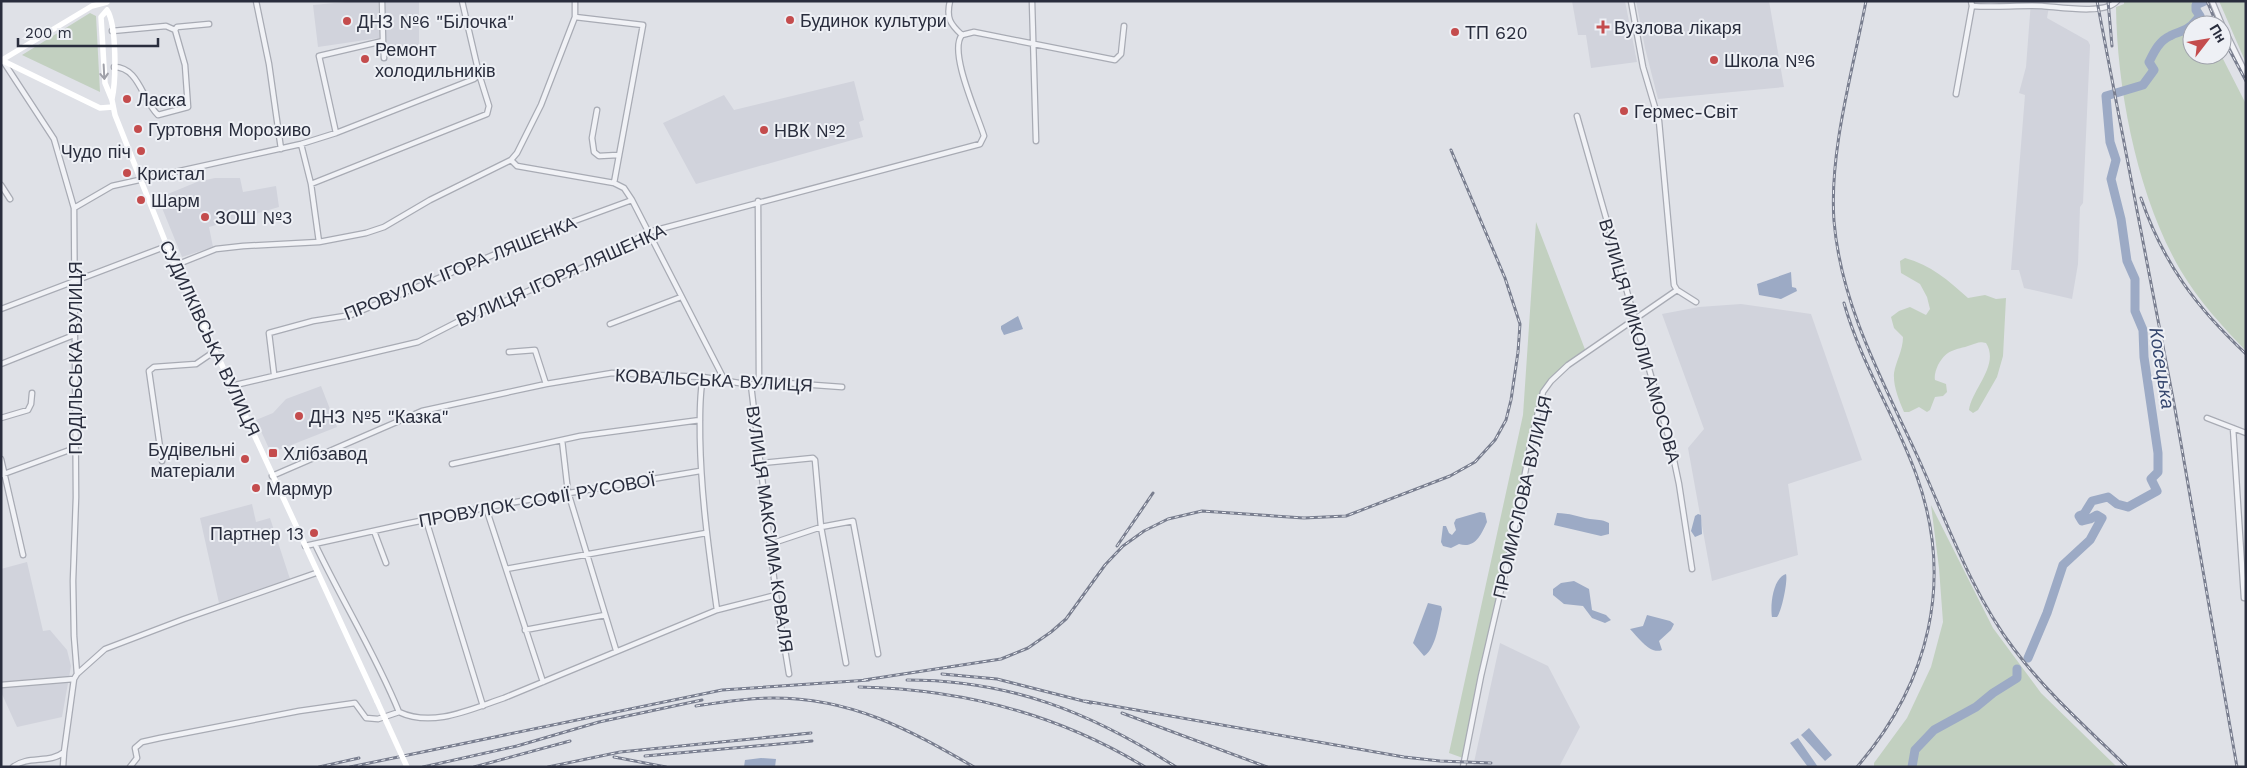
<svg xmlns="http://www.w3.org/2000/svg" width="2247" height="768" viewBox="0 0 2247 768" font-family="'Work Sans',sans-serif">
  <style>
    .built { fill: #d1d3dc }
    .green { fill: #c2d0c0 }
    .water { fill: #9caac5 }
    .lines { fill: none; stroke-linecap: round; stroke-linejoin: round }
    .river { stroke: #9caac5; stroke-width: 9 }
    .minor-casing { stroke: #a8abb4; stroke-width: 7 }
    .minor { stroke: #f1f2f6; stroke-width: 4.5 }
    .secondary { stroke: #fff; stroke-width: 5.5 }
    .rail-casing { stroke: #797e8f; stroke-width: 3 }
    .rail { stroke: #eef0f5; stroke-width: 1; stroke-dasharray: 4; stroke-linecap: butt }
    .secondary-bridge { stroke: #fff; stroke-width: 5.5 }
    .oneway { stroke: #9fa0a8 }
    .poi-dot { fill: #c44c4d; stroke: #eef0f5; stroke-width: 2 }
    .labels { text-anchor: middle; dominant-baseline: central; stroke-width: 4; stroke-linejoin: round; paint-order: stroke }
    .poi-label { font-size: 18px; fill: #292d3d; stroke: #eef0f5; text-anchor: start }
    .street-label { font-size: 18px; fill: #292d3d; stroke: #eef0f5 }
    .water-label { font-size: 19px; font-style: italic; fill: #36476e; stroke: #eef0f5 }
  </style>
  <rect width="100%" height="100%" fill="#dfe1e7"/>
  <path class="built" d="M357 1H378L379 38 318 47 313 5Z
    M385 1H419V47L386 49Z
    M1572 1H1625L1637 62 1591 68 1586 35H1578Z
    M1636 1H1769L1784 87 1658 99 1645 48Z
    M2031 1H2050L2047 18 2088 41 2090 45 2083 203 2080 207 2078 264 2072 299 2024 288 2019 270H2011L2025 95 2019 93 2026 67Z
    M854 81 864 120 859 122 863 137 696 184 663 123 724 95 734 110Z
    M215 178H240L243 192 276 186 279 207 209 227 213 247 182 257 158 198 197 182Z
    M1741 304 1811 314 1862 460 1788 484 1798 555 1712 581 1688 448 1704 429 1662 314 1699 307Z
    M321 386 337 427 271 453 256 420 273 413 286 399Z
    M252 504 256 522 270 518 290 579 219 603 200 518Z
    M27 562 43 631 50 630 67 650 71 666 62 717 17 727 1 692V569Z
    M1500 643 1548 666 1580 727 1559 767H1473Z"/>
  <path class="green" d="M2124 1H2198L2207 25H2192V55H2221L2246 104V351C2222 326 2199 301 2181 271 2138 198 2117 91 2116 7L2124 4Z
    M2219 1H2246V63Z
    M90 13 96 16 100 92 22 55Z
    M1536 222 1586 352 1551 381 1539 403 1463 758 1449 753 1523 415Z
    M1905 258C1931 265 1948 280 1968 298L1985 295 1996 299 2006 298 2003 356 1997 377 1978 410 1973 413 1969 410C1972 389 2000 365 1986 343 1979 341 1977 343 1971 345 1954 351 1948 348 1938 365 1936 370 1934 375 1935 380L1946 384 1947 392 1943 396 1935 397 1930 410 1927 412 1919 407 1909 412H1904C1899 400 1893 386 1894 373 1896 361 1903 350 1903 337L1894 328 1891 317 1899 311 1910 307 1926 315 1930 309 1927 297 1920 284 1901 273 1900 261Z
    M1931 505 1993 628 2041 693 2117 767H1874V763L1907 718 1931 667 1943 622 1939 568Z"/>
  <path class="water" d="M1791 272 1792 287 1796 288 1797 291 1781 299 1759 295 1757 284Z
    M1018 316 1023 329 1004 335 1001 329V326Z
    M1480 512 1485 513 1487 522C1481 535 1475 549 1459 544L1451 548 1443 546 1441 542 1443 526H1446L1449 533 1452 535 1456 530 1454 523 1456 519Z
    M1557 513C1569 513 1579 517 1590 519 1597 520 1601 519 1609 523V534L1601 536 1554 525Z
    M1698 514 1701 515 1702 534 1695 537 1691 531 1695 516Z
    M1786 574C1788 580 1782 611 1777 617H1772C1770 605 1773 578 1786 574Z
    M1574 581 1589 589 1592 610 1606 615 1611 620 1605 623 1592 618 1583 606 1564 604 1553 595V589L1561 583Z
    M1428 603 1441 606 1442 609C1439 622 1436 649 1424 656L1413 643Z
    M1647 615 1670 621 1674 624 1671 630 1659 641 1662 650C1650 655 1638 637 1630 629L1643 626Z
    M1809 728 1832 755 1825 761 1801 735Z
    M1798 738 1818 767H1808L1790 743Z
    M761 758 776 759 775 767H744L745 760Z"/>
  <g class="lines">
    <path class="river" d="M2192 25 2200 16 2196 10V5L2205 1
      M2028 658 2047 613 2063 565 2090 540 2102 518 2097 515 2090 519 2082 521 2079 516 2084 514 2092 501 2108 497 2117 504 2128 507 2157 491 2151 479 2158 472V453L2144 357 2143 330 2135 311V279L2127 261 2121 219 2111 179 2116 160 2110 142 2106 96 2143 85 2154 70 2149 62C2154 52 2159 41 2170 36 2179 31 2183 33 2192 25
      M1912 767 1915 750 1934 730 1976 707 1993 693 2017 678V669"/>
    <g class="minor-casing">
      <path id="minor" d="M256 1 269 64 281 149
        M950 1C946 18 950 24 962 35
        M1032 1 1036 141
        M1631 1 1643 67 1659 121 1674 285 1677 290 1696 302
        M1971 1 1972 6C1995 8 2018 5 2042 6 2059 7 2105 15 2117 1
        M2212 1 2222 25
        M575 17 643 25 614 183 624 188 632 200 725 381
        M2222 25 2246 74
        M175 30 177 27 209 24
        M112 31 166 26 175 30 185 65 188 107 158 115C142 100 139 67 114 67
        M383 41 384 58
        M3 61 54 139 74 208 76 497 73 581 74 636 77 674
        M1956 94 1972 6
        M597 110 592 138 594 152 599 156 618 155
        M1577 116 1671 446 1679 484 1692 569
        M336 133 319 56 383 41 382 1
        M301 144 311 184 319 242
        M511 160 517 166 614 183
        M311 184 487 114 489 106 479 74
        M1 185 10 199
        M758 201 759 381
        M74 208 112 186 301 144 336 133 474 79 479 74 462 1
        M176 265 216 249 243 246 319 242 366 233 384 227 430 200 511 160 517 153 541 105 575 17V1
        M1 309 167 246
        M610 324 681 297
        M509 352 535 350 546 384
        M1 364 74 335
        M274 374 269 333 313 321 351 315 569 223 632 200
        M703 377C699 397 700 417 700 438 701 496 709 552 717 610
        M751 385 776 595 789 674
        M231 386 418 342 461 320 593 263 649 232 980 144 984 136C978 116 948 51 962 35L974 32 1115 60 1121 54 1124 26
        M1 418 28 410 31 404 32 393
        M2207 418 2246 433
        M2233 428 2244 598H2246
        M562 440 568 492 616 650
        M1 459 23 555
        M162 461 149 371 154 367 196 364 215 351
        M761 463 813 458 815 460 821 527 846 663
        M452 464 580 436 700 420
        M1 475 75 448
        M272 476 422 411 546 384 612 373 703 377 751 385 759 381 842 387
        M486 508 543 682
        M426 520 483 706
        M374 531 386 563
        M315 544C342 601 376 655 399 712
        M770 544 821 527 853 521 878 654
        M305 546 405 524 504 504 700 471
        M506 569 706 533
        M525 630 605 615
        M1 685 74 679
        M399 712C433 728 471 709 504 698L717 610 776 595
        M13 767C28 755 50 764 64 752L74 679 77 674 105 649 184 619 316 573
        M63 767 64 752
        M130 767 137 758 135 748 142 742 160 738 299 711 355 703 366 718 378 719 399 712
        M1463 767 1481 676 1513 538 1531 441 1543 392 1551 381 1568 365 1677 290"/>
    </g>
    <use href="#minor" class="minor"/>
    <path class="secondary" d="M107 10 101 17 105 83 112 100 115 115 167 246 377 701
      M107 10C117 25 116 81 112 99
      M1 60 100 108 113 107
      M2 60 92 6 107 2"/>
    <g class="rail-casing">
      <path id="rail" d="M1866 1C1853 70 1829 151 1834 221 1841 307 1885 385 1920 462 1948 525 1972 594 2014 649 2047 693 2088 729 2127 767
        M2097 1 2175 409 2237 767
        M2108 1 2112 46
        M2207 1 2217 25
        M2222 36 2246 81
        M2141 198C2163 263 2196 307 2246 354
        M1844 303C1861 363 1895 416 1916 474 1955 581 1929 683 1857 767
        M1117 546 1153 493
        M942 674 997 679 1091 703
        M864 680 1001 659 1028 648 1051 632 1066 619 1105 565 1123 546 1144 531 1168 519 1202 511 1304 518 1346 516 1450 476 1475 462 1495 440 1506 420 1511 400 1518 352 1520 324 1505 278 1451 150
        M907 680C1010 680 1090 712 1176 767
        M859 687C960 689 1058 714 1145 767
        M1085 701 1404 757 1440 761 1491 763
        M696 706C722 702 747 698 773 698 852 698 908 729 974 767
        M1122 713 1267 767
        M645 756 812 741
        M614 757 666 767
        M319 767 359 758
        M350 767 722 690 869 680
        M423 767 517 746 599 722 702 700
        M474 767 570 741
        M548 767 620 752 811 733"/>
    </g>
    <use href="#rail" class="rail"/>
    <path class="secondary-bridge" d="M377 701 407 767"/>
  </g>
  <defs><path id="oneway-shaft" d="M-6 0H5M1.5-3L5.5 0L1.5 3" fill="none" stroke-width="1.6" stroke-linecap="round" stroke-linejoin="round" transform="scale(1.25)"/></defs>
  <use class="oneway" href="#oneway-shaft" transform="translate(104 72) rotate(87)"/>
  <g class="poi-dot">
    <circle cx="790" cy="20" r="5"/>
    <circle cx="347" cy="21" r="5"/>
    <path d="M1600.5 19.5h5v5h5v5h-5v5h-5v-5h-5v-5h5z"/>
    <circle cx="1455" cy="32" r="5"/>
    <circle cx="365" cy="59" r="5"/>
    <circle cx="1714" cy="60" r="5"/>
    <circle cx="127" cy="99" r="5"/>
    <circle cx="1624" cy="111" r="5"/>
    <circle cx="138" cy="129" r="5"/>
    <circle cx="764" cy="130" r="5"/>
    <circle cx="141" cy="151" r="5"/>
    <circle cx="127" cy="173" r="5"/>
    <circle cx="141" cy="200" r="5"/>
    <circle cx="205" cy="217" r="5"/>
    <circle cx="299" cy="416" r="5"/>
    <rect x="268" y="448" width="10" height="10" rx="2.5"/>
    <circle cx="245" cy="459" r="5"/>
    <circle cx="256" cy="488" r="5"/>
    <circle cx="314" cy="533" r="5"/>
  </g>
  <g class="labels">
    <g class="poi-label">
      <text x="800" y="20">Будинок культури</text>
      <text x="357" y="21">ДНЗ №6 "Білочка"</text>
      <text x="1614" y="27">Вузлова лікаря</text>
      <text x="1465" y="32">ТП 620</text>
      <text x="375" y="49">Ремонт<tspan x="375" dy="21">холодильників</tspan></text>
      <text x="1724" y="60">Школа №6</text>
      <text x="137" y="99">Ласка</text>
      <text x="1634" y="111">Гермес-Світ</text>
      <text x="148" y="129">Гуртовня Морозиво</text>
      <text x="774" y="130">НВК №2</text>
      <text x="131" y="151" text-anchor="end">Чудо піч</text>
      <text x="137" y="173">Кристал</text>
      <text x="151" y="200">Шарм</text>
      <text x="215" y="217">ЗОШ №3</text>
      <text x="309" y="416">ДНЗ №5 "Казка"</text>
      <text x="235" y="449" text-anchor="end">Будівельні<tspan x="235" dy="21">матеріали</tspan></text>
      <text x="283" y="453">Хлібзавод</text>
      <text x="266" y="488">Мармур</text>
      <text x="304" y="533" text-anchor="end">Партнер 13</text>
    </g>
    <g class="street-label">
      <text transform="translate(460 268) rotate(-22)">ПРОВУЛОК ІГОРА ЛЯШЕНКА</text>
      <text transform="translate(561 275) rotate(-24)">ВУЛИЦЯ ІГОРЯ ЛЯШЕНКА</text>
      <text transform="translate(210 338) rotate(65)">СУДИЛКІВСЬКА ВУЛИЦЯ</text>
      <text transform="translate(1640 341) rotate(74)">ВУЛИЦЯ МИКОЛИ АМОСОВА</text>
      <text transform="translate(75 358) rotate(-90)">ПОДІЛЬСЬКА ВУЛИЦЯ</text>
      <text transform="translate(714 380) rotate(3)">КОВАЛЬСЬКА ВУЛИЦЯ</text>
      <text transform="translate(1522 497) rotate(-77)">ПРОМИСЛОВА ВУЛИЦЯ</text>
      <text transform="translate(537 500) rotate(-10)">ПРОВУЛОК СОФІЇ РУСОВОЇ</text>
      <text transform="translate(770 529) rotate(82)">ВУЛИЦЯ МАКСИМА КОВАЛЯ</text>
    </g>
    <g class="water-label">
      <text transform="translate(2162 368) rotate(81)">Косецька</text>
    </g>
  </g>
  <rect width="2247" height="768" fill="none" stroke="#292d3d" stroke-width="5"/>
  <g transform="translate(2207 40) rotate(59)"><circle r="24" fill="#eef0f5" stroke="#9fa2ab"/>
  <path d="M0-4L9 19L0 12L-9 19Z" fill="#c44c4d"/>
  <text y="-8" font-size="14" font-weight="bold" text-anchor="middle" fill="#292d3d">Пн</text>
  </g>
  <path d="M18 38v8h140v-8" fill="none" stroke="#292d3d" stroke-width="2.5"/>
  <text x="25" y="38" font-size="15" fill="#292d3d" stroke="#eef0f5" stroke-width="4" paint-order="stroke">200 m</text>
</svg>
